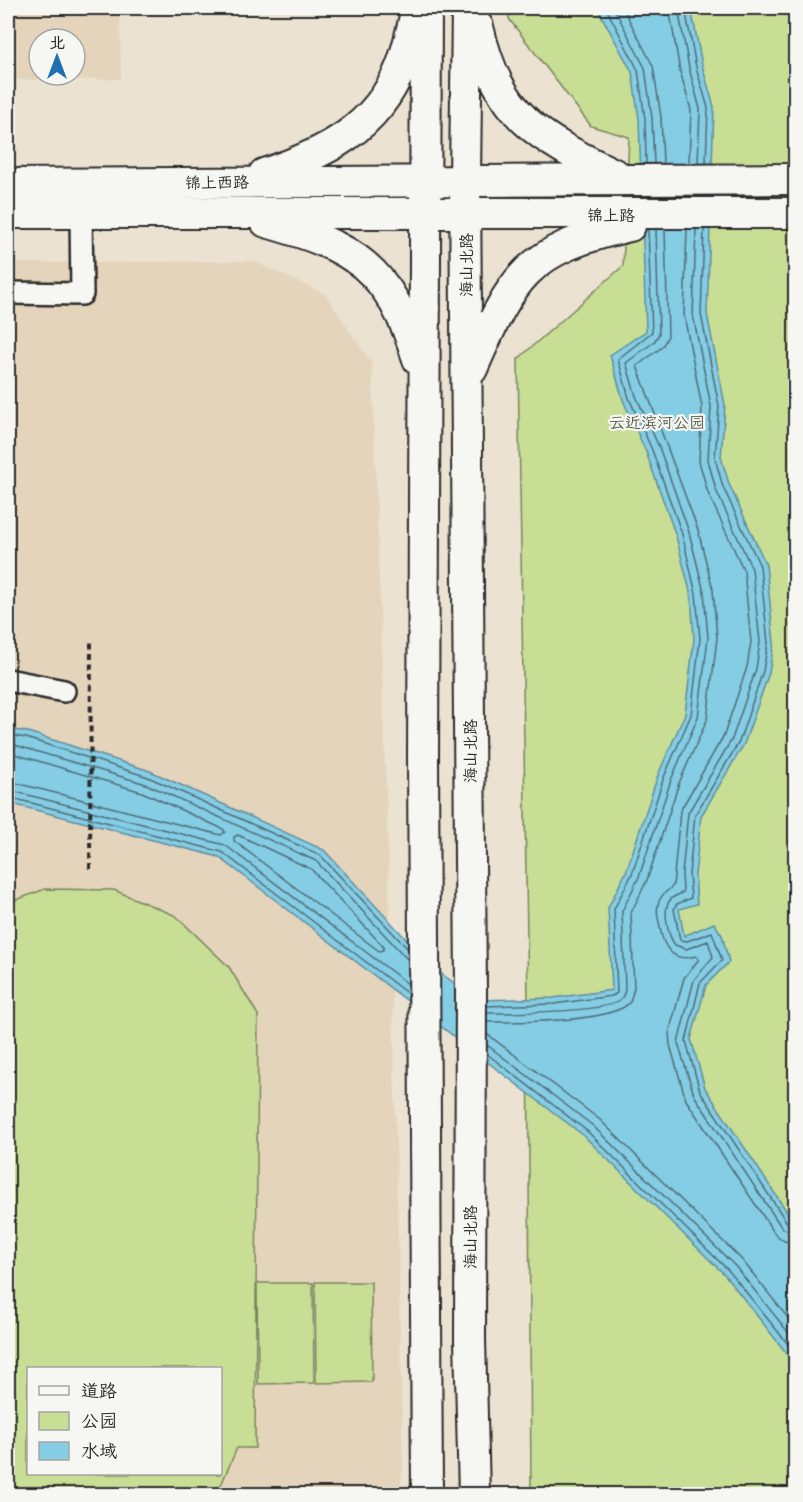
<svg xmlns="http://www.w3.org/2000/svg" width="803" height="1502" viewBox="0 0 803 1502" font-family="'Patrick Hand','LXGW WenKai TC',sans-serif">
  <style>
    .built { fill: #e4d4bb; fill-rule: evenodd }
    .green { fill: #c7de94; stroke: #798460; stroke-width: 1.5; fill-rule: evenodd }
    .water { fill: #84cde5; stroke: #608c9b; stroke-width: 1.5 }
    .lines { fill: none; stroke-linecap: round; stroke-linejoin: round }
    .shore { stroke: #4f6c75; stroke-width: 1.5 }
    .street-casing { stroke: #2b2b2b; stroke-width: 26 }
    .secondary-casing { stroke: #2b2b2b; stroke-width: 34 }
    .path { stroke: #2b2b2b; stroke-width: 4; stroke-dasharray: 6 4.5; stroke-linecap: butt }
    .street { stroke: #f6f6f2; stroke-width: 21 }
    .secondary { stroke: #f6f6f2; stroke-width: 30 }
    .labels { text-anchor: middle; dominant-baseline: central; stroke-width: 4.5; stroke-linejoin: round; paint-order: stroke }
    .street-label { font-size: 16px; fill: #2b2b2b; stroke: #f6f6f2 }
    .park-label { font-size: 16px; fill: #525845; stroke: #f6f6f2 }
  </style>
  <rect width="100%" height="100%" fill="#ebe2d2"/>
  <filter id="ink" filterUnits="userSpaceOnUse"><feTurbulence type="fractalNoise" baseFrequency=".0167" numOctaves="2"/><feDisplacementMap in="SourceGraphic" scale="12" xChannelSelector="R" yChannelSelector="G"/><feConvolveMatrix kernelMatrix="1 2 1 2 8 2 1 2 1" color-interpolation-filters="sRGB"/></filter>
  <g filter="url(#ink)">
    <path class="built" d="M8 8H120L121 79 8 80ZM39 39H75V75H39Z
      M253 261 325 294 372 364 393 1002 403 1470 399 1494H8V263ZM28 1368H220V1474H28Z"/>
    <path class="green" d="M509 8H795V1494H531L528 1004 518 359 623 266 629 137 591 126 509 19Z
      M45 889 114 890 176 916 229 967 258 1015 255 1448H237L221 1485 213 1494H8V903ZM28 1368H220V1474H28Z
      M315 1282H371L372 1382 316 1383Z
      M257 1283H313L314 1383 258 1384Z"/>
    <path class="water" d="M600 8H691L702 65 714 107 707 314 725 405 721 457 729 484 766 565 774 643 769 673 744 744 701 816 695 875 697 904 679 909 684 936 714 923 722 935 729 962 706 985 691 1039 705 1088 795 1224V1364L725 1275 583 1135 219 857 8 803V729L28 732 150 771 324 850 432 967 478 1000 553 998 612 990 608 908 626 872 658 775 685 714 694 639 691 595 676 536 646 452 623 400 610 355 646 331 639 119 632 72 600 13Z"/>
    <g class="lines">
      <path class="shore" d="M606 8 638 70 645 119 646 163
        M614 8 645 68 652 118 654 163
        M623 8 653 66 661 117 663 163
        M669 8 680 71 691 110 689 163
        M678 8 689 68 700 109 698 163
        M685 8 696 67 708 108 706 163
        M687 230 684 315 702 407 699 461 708 493 744 571 751 642 747 667 724 735 680 811 673 886C669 890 663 893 660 899 655 908 658 917 660 927 663 948 673 963 696 956L699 959 684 978 669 1033 670 1045 686 1100 775 1234 784 1241 796 1243
        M696 230 693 315 711 406 708 460 716 490 752 569 760 642 756 669 732 739 688 813 682 874 683 892C679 895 673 896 670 900 662 910 668 936 675 945L686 949 708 941 713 957 694 980 678 1043 694 1095 782 1228 796 1234
        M704 230 701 314 719 406 715 458 723 487 760 566 768 643 763 671 739 742 695 815 689 874 691 898 677 904 674 909 680 940 687 941 712 932 722 960 700 983 686 1041 700 1091 788 1224 796 1227
        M8 735 26 738 148 777 320 855 408 949
        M8 743 146 784 316 861 408 960
        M8 752 142 792 223 829 225 832 221 835 8 781
        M8 790 225 845 408 984
        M8 797 222 852 408 994
        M238 835 311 869 383 946V950L379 951 234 841V837Z
        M487 1006 554 1004 612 996 617 993 614 909 632 874 664 777 691 715 700 639 696 594 682 534 652 450 629 398 618 359 652 332 648 230
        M487 1013C510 1013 604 1012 619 1001 623 997 625 993 625 988L622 911 639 877 671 780 698 717 708 638 704 592 689 532 659 447 636 396 626 363 654 342 659 334 656 230
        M487 1022C516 1022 613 1023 630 1002L634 988 631 913 647 880 679 783 707 720 717 638 713 590 698 530 637 366 662 347 668 336 665 230
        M487 1034 599 1119 742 1260 796 1328
        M487 1045 592 1125 735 1266 796 1342
        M487 1054 587 1131 729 1271 796 1354"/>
      <g class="street-casing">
        <path id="street" d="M8 293 82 294 81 213
          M8 680 64 691"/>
      </g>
      <g class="secondary-casing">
        <path id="secondary" d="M426 8 423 759 427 1494
          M467 8 465 180 471 991 470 1339 474 1494
          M478 27C499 117 537 137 616 175
          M264 174C324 154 376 129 401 67 408 50 411 31 416 13
          M8 184 796 179
          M8 213H796
          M266 222C355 247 389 267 418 359
          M472 369C513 275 526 250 630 226"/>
      </g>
      <path class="path" d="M90 869 91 642"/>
      <use href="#street" class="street"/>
      <use href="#secondary" class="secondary"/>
    </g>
  </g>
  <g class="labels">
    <g class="street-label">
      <text transform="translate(217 182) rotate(-1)">锦上西路</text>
      <text x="611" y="215">锦上路</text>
      <text transform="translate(466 265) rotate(-90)">海山北路</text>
      <text transform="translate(470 751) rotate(-90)">海山北路</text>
      <text transform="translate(470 1237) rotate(-90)">海山北路</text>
    </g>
    <g class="park-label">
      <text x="657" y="422">云近滨河公园</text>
    </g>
  </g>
  <rect width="803" height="1502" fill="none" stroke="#f6f6f2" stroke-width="30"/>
  <rect x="15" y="15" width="773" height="1472" fill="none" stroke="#2b2b2b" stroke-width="2" filter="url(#ink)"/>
  <rect x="27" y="1367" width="195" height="108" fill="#f6f6f2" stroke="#a5a5a2" stroke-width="1.5"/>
  <rect x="39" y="1386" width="30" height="9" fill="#f6f6f2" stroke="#a5a5a2" stroke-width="1.5"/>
  <text x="81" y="1397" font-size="18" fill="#2b2b2b">道路</text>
  <rect x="39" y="1412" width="30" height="18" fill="#c7de94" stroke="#a5a5a2" stroke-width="1.5"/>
  <text x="81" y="1427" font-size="18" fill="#2b2b2b">公园</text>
  <rect x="39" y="1442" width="30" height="18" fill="#84cde5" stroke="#a5a5a2" stroke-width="1.5"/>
  <text x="81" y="1457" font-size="18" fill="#2b2b2b">水域</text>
  <g transform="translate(57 57)"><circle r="28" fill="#f6f6f2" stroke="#a5a5a2" stroke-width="1.5"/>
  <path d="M0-4.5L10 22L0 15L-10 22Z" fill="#1f6fb2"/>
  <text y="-9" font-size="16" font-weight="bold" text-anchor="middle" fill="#2b2b2b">北</text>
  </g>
</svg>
